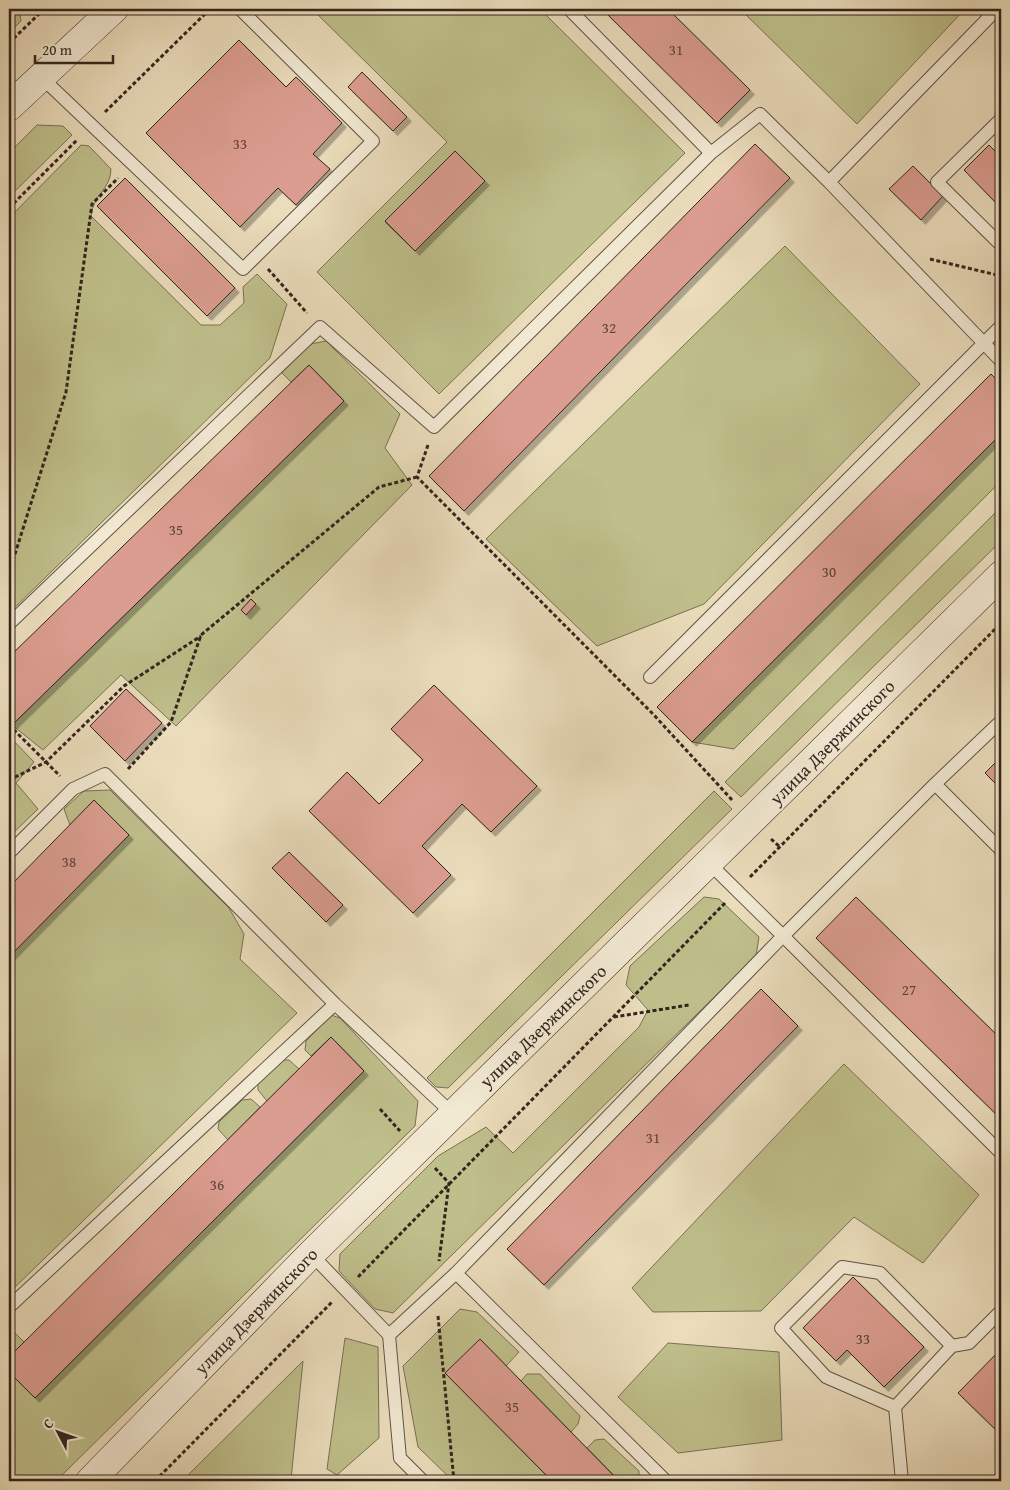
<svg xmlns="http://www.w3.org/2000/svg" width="1010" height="1490" viewBox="0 0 1010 1490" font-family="'Gentium Book Plus',serif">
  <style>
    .green { fill: #bfbf8b; stroke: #787254; fill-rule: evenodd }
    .building { fill: #db9d90; stroke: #32251e; filter: url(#shadow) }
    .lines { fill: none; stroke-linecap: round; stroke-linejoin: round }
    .lane-casing { stroke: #605346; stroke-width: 14 }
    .secondary-casing { stroke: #32251e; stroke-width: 29 }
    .path { stroke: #32251e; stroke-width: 3; stroke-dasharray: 4 2.5; stroke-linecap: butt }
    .lane { stroke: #f2e9d3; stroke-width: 12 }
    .secondary { stroke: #f2e9d3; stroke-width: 28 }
    .labels { text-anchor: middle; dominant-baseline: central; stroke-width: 4; stroke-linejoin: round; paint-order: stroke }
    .number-label { font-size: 15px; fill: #5c433a }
    .street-label { font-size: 18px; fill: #32251e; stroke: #f2e9d3 }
  </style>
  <defs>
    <filter id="shadow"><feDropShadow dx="4.5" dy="4.5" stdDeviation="0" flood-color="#0004"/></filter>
  </defs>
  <rect width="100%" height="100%" fill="#ebddbc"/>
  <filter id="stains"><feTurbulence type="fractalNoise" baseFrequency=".004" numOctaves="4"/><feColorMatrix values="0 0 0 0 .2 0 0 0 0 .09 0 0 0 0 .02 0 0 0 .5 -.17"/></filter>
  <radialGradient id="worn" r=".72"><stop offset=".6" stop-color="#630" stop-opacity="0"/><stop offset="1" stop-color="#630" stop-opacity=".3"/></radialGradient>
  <path class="green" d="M9 9H19L21 21 9 33Z
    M312 9H540L685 153 439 394 317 272 447 142ZM455 151 485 181 415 251 385 222Z
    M740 9H965L857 124Z
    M37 125 63 126 72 135 9 197V153Z
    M81 145 89 146 111 169C111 189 93 195 91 216L201 325H220L244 303 243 287 257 274 287 304 270 358 9 613V218Z
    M785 246 920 384 704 604 597 646 486 539Z
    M326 341 400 414 385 448 412 485 176 726 121 675 43 750 12 725 344 401 309 365 291 382 282 373 284 366 310 344Z
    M1001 434V481L734 749 692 742Z
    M1001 507V541L741 797 725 782Z
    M9 736 34 762 16 783 38 809 9 837Z
    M110 790 229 908 244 934 240 959 297 1013 9 1293V957L129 835 94 800 70 825 64 809 84 791Z
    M714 791 732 809 448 1088 436 1087 427 1078Z
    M704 897 719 899 759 937 756 956 393 1313 375 1309 339 1271 340 1254 438 1156 486 1127 513 1153 639 1027 648 1010 626 985 630 966Z
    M331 1015 340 1018 418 1101 415 1126 56 1481H9V1372L35 1398 364 1071 331 1037 311 1056 305 1050 306 1041Z
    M282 1060H289L299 1069 267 1101 258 1090V1082Z
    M844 1064 979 1195 923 1263 854 1217 761 1311 653 1312 632 1288Z
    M251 1099 260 1107 228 1140 218 1129 219 1122 242 1100Z
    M460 1309 477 1312 519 1352 506 1366 446 1373 552 1481H453L418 1447 403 1366Z
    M13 1331 24 1342 9 1357V1335Z
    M345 1338 378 1347 379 1438 337 1475 327 1469Z
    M668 1343 779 1352 782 1440 678 1453 618 1397Z
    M303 1361 291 1479 288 1481H182Z
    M527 1374H540L580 1416 578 1424 571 1432 521 1381Z
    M604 1439 639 1471V1481H619L587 1448 595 1440Z"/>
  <path class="building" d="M602 9H668L750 90 717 123Z
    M239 40 286 87 296 77 342 123 313 154 330 169 296 205 278 188 240 227 146 133Z
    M362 72 407 117 393 131 348 87Z
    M755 144 790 178 464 511 429 476Z
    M989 145 1001 157V202L998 205 964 170Z
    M455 151 485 181 415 251 385 221Z
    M913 166 943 196 921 220 889 189Z
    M125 178 235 288 207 316 97 206Z
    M309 365 344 401 12 725 9 722V657Z
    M991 374 1001 384V434L692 742 657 707Z
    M251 599 256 604 246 615 241 610Z
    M434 685 537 786 491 832 462 804 422 846 451 875 413 913 309 811 347 772 379 804 423 760 391 729Z
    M126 689 162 723 125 761 90 726Z
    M1001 757V789L985 773Z
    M94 800 129 835 9 957V887Z
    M289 852 343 905 326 922 272 868Z
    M856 897 1001 1039V1119L816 938Z
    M761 989 798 1026 544 1285 507 1249Z
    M331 1037 364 1071 35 1398 9 1372V1357Z
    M853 1277 924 1347 884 1387 847 1350 836 1361 803 1328Z
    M480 1339 521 1381 619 1481H552L445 1373Z
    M1001 1349V1429L998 1432 958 1393Z"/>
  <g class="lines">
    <g class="lane-casing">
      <path id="lane" d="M569 9 711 153
        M40 76 243 269 373 141 240 9
        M1001 119 937 182 1001 245
        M829 182 997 9
        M9 624 320 327 434 427 711 153 760 114 829 182 1001 361
        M650 677 1001 326
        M1001 721 935 784 1001 850
        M935 784 783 936 1001 1153
        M9 853 73 789 105 774 335 1004 453 1114
        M311 1254 389 1335 400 1458 423 1481
        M456 1273 666 1481
        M9 1307 335 1004
        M389 1335 456 1273 783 936 710 864
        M952 1346 880 1273 842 1267 781 1328 826 1377 895 1407 952 1346 969 1343 1001 1311
        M895 1407 902 1481"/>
    </g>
    <g class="secondary-casing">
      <path id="secondary" d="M9 107 114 9
        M90 1481 311 1254 1001 575"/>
    </g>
    <path class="path" d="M31 9 38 15
      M9 43 44 9
      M105 112 210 9
      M9 208 78 139
      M930 259 1001 276
      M268 269 307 313
      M428 445 417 477 653 714 733 801
      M9 573 66 392 92 204 118 178
      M9 725 60 776
      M128 769 171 722 201 635 379 487 417 477
      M9 780 46 762 124 686 201 636
      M771 839 780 847
      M750 877 1001 623
      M614 1017 689 1005
      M380 1109 400 1131
      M435 1168 449 1183 439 1261
      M358 1277 725 903
      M438 1316 454 1481
      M155 1481 332 1302"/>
    <use href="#lane" class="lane"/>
    <use href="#secondary" class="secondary"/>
  </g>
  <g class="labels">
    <g class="number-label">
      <text x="676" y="49">31</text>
      <text x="240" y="143">33</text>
      <text x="609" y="327">32</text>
      <text x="176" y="529">35</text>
      <text x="829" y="571">30</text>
      <text x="69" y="861">38</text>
      <text x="909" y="989">27</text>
      <text x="653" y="1137">31</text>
      <text x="217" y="1184">36</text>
      <text x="863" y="1338">33</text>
      <text x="512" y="1406">35</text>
    </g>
    <g class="street-label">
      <text transform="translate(832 742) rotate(-45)">улица Дзержинского</text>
      <text transform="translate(543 1026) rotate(-44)">улица Дзержинского</text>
      <text transform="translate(256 1311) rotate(-46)">улица Дзержинского</text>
    </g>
  </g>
  <rect width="1010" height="1490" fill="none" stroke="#ebddbc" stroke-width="30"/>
  <rect x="10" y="10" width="990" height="1470" fill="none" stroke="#32251e" stroke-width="2.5"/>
  <rect x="15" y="15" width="980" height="1460" fill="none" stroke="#32251e"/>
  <g transform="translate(58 1432) rotate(311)" stroke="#f2e9d3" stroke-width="4" paint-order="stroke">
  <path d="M0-4L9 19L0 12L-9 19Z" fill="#32251e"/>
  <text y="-8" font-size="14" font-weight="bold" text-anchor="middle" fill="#32251e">С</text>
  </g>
  <path d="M35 55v8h78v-8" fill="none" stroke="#32251e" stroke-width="2.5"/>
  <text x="42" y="55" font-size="15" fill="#32251e" stroke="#f2e9d3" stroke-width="4" paint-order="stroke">20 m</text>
  <rect width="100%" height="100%" filter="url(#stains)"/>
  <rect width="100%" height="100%" fill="url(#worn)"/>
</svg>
